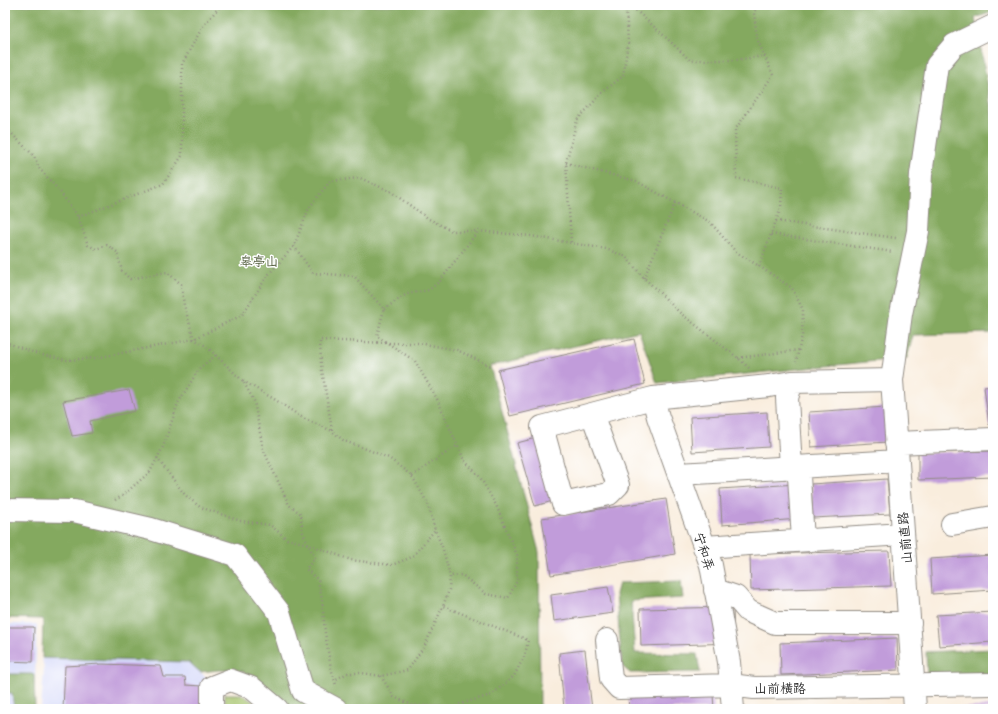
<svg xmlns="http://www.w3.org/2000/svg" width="998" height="714" viewBox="0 0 998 714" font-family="Mali,'LXGW WenKai TC',sans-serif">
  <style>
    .built { fill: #d4d8f9 }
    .green { fill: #a5c36a; stroke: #68774a }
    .forest { fill: #84a95e; stroke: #586a44 }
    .building { fill: #c19cda }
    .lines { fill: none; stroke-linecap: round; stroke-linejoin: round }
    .minor-casing { stroke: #928c84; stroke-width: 24 }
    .path { stroke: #928c84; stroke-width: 2.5; stroke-dasharray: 1 3; stroke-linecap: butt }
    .minor { stroke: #fff; stroke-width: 22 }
    .labels { text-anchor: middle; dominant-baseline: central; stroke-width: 3; stroke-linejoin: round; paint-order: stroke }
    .park-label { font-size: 13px; fill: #566041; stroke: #fff }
    .street-label { font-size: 13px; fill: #2b2b2b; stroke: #fff }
  </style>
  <rect width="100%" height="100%" fill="#fff"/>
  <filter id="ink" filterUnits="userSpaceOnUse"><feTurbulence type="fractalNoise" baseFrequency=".025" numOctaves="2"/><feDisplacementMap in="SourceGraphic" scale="8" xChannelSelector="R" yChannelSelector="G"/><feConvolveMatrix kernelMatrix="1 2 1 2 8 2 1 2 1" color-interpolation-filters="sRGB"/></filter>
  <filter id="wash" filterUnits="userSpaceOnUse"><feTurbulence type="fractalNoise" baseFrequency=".012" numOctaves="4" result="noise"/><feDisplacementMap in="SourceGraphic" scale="16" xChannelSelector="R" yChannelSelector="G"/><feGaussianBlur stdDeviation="0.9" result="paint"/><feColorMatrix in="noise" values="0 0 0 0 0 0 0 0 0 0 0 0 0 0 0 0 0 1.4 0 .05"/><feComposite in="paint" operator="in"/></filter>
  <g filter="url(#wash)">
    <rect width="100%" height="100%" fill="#f9eddd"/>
    <path class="built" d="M5 624H37L34 709H5Z
      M42 658 189 662 207 678V709H41L44 669Z"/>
    <path class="green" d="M225 694H241L264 709H225Z"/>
    <path class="forest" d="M5 5H993V12L975 18 993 113V333L913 335 907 358 657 383 639 331 490 366 539 552 540 709H289L243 671 219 670 200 672 189 662 42 658 43 619 5 618Z
      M681 581 683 598 631 601 635 653 697 654 700 672 630 673 622 666 616 594 619 583Z
      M993 649V676L927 677 926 652Z
      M5 674H34L35 709H14L12 693H5Z"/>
    <g id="blocks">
      <path class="building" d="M634 339 645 384 510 416 498 370Z
        M993 386V425H989L984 387Z
        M129 390 135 411 90 421 92 433 72 436 63 401Z
        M886 407 888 442 811 447 809 412Z
        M767 412 769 447 692 452 690 417Z
        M536 438 553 501 535 506 517 443Z
        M993 451V477L918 480V453Z
        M887 479 890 514 813 518 811 484Z
        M797 484 799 519 722 525 720 489Z
        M666 499 675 554 551 575 542 518Z
        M889 551 891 586 751 590 750 554Z
        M993 555V590L932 594 930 559Z
        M608 587 613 613 554 621 551 595Z
        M733 607 734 643 641 646 640 609Z
        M993 612V642L939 646 936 615Z
        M5 627H34L33 662 5 661Z
        M897 638 898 670 781 675 780 643Z
        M585 650 592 709H564L559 653Z
        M101 664 161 666 164 677H185L186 685 202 686 201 709H63L65 666Z
        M713 695 714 709H629L628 696Z
        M993 706V709H959V708Z"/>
    </g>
  </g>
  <g filter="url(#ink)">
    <use href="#blocks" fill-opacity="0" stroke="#928c84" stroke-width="1"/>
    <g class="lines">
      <g class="minor-casing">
        <path id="minor" d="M792 382 787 398 791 468 799 476 803 540
          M653 398 658 417 711 565 729 662 733 709
          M592 414 618 485 609 494 563 504 542 427 626 405 653 398 769 386 792 382 892 380
          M896 443 993 439
          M679 474 898 461
          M5 510 74 511 151 529 235 555 279 612 303 691 336 709
          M952 524 993 517
          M704 547 903 534
          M715 590 736 597 748 611 775 623H910
          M607 640 611 679 619 688 731 685 754 688 993 684
          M212 709V687L230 680 252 688 277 709
          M915 709 906 573 892 380 901 314 918 231 921 174 937 65 954 45 993 26"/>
      </g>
      <path class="path" d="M378 5 380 6 392 5
        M630 5 660 32 690 60H735L764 56
        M5 112 9 131 34 156 39 168 61 193 78 217 88 245 96 249 107 245 117 252 122 271 130 279 167 272 181 284 184 305 194 339 206 346 243 381 254 401 263 449 289 505 301 514 302 530 308 544 315 558 306 569 318 580 322 600 325 633 331 668 336 685
        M5 130 9 131
        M566 163 636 181 710 222 736 252 759 266 792 288 803 310 802 335 796 362
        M78 217 163 184 182 156V64L203 26 221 5
        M776 221 896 238
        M771 234 893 252
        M571 242 566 163 577 120 603 92 623 76 628 43 626 5
        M294 246 313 273 354 276 384 309 377 336 415 361 437 399 464 460 480 477 496 505 517 555V581L508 598 486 594 462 575 450 576
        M759 266 781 208 782 188 736 178 735 130 773 75 757 39 754 12 759 5
        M644 278 675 203
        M384 309 407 294 429 290 440 281 478 231
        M5 342 38 354 66 360 96 358 194 339 242 315 268 275 294 246 309 208 330 181 360 178 390 191 429 219 452 231H478L531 236 606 249 625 256 644 278 661 294 679 312 738 358 749 368
        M738 358 799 350
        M243 381 274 399 303 418 332 431 344 441 361 447 389 458 412 476 428 504 435 530 443 549 450 576 449 590 443 606 425 645 408 670 381 676 362 673H348L334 680
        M332 430 321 364 320 340 387 343H419L457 350 490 366
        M157 458 185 495 200 507 241 521 270 525 287 539 308 544 351 560 392 565 412 557 435 530
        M412 476 458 445
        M115 500 122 496 150 472 163 447 178 403 199 369 216 355
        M381 676 394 697 412 705 450 707 491 695 514 676 525 655 528 640 443 606"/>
      <use href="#minor" class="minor"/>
    </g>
  </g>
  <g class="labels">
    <g class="park-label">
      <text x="259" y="260">皋亭山</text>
    </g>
    <g class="street-label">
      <text transform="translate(904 538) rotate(-95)">山前直路</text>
      <text transform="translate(705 551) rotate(72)">宁和弄</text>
      <text x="780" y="687">山前横路</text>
    </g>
  </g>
  <rect width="998" height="714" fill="none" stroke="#fff" stroke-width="20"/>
</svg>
